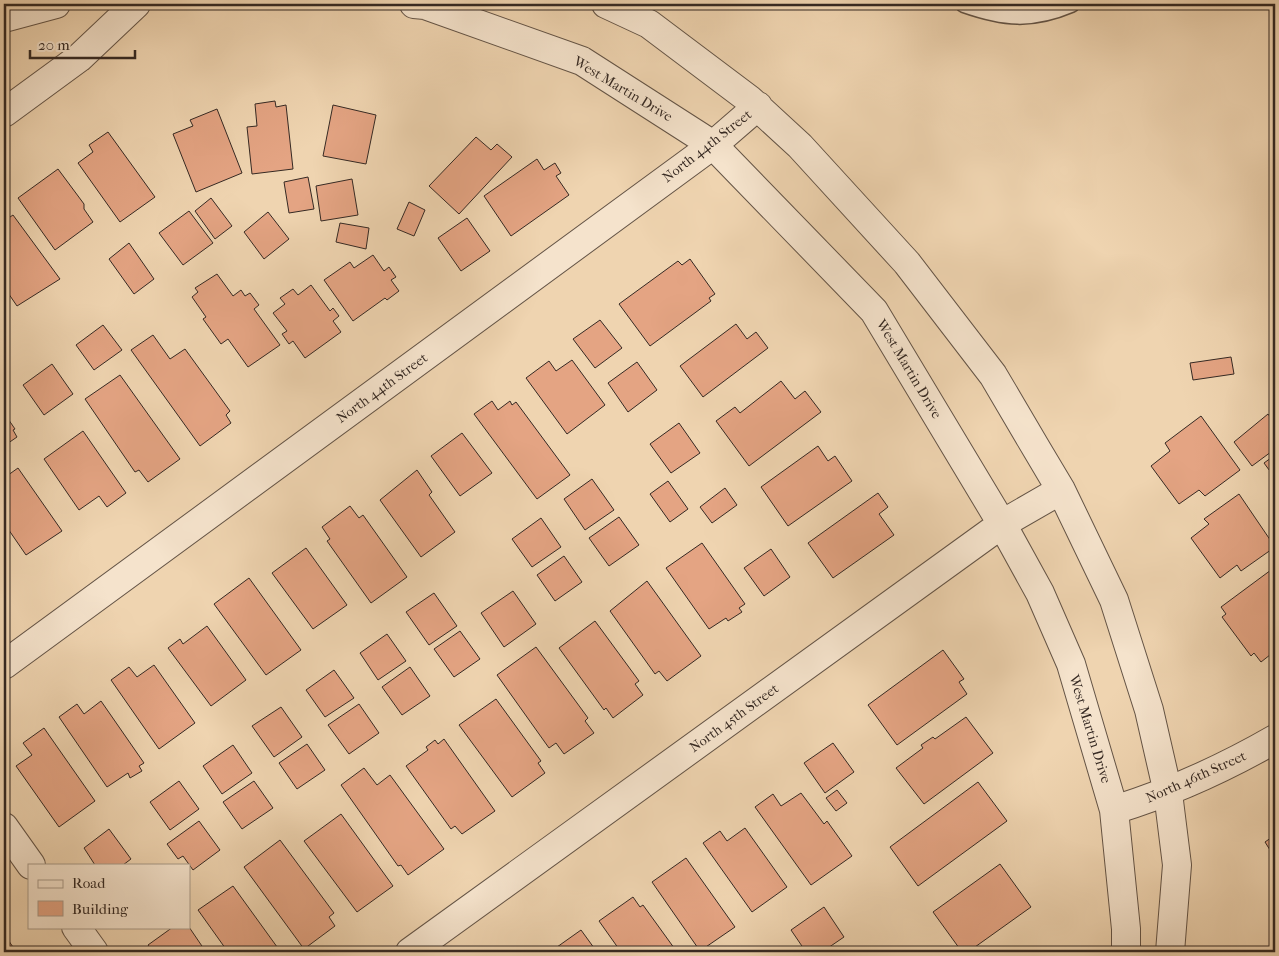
<svg xmlns="http://www.w3.org/2000/svg" width="1279" height="956" viewBox="0 0 1279 956" font-family="'IM FELL French Canon',serif">
  <style>
    .building { fill: #e4a483; stroke: #352923 }
    .lines { fill: none; stroke-linecap: round; stroke-linejoin: round }
    .lane-casing { stroke: #645446; stroke-width: 19 }
    .street-casing { stroke: #645446; stroke-width: 30 }
    .lane { stroke: #f5e3cc; stroke-width: 16 }
    .street { stroke: #f5e3cc; stroke-width: 28 }
    .labels { text-anchor: middle; dominant-baseline: central; stroke-width: 4.5; stroke-linejoin: round; paint-order: stroke }
    .street-label { font-size: 14px; fill: #352923; stroke: #f5e3cc }
  </style>
  <rect width="100%" height="100%" fill="#efd4b0"/>
  <filter id="stains"><feTurbulence type="fractalNoise" baseFrequency=".004" numOctaves="4"/><feColorMatrix values="0 0 0 0 .2 0 0 0 0 .09 0 0 0 0 .02 0 0 0 .5 -.17"/></filter>
  <radialGradient id="worn" r=".72"><stop offset=".6" stop-color="#630" stop-opacity="0"/><stop offset="1" stop-color="#630" stop-opacity=".3"/></radialGradient>
  <path class="building" d="M275 101 276 107 286 105 293 169 252 174 247 127 257 126 255 104Z
    M333 105 376 115 366 164 323 156Z
    M217 109 242 173 196 192 173 134 193 126 190 120Z
    M108 132 155 197 120 222 78 163 93 152 89 145Z
    M476 137 491 150 497 144 512 157 459 214 429 186Z
    M537 159 544 170 555 163 561 173 556 176 569 195 511 236 484 196Z
    M58 169 84 204V209L93 222 55 250 18 198Z
    M308 177 314 209 289 213 284 182Z
    M352 179 358 215 321 221 316 186Z
    M211 198 232 226 215 239 195 211Z
    M409 202 425 210 414 236 397 229Z
    M189 211 213 243 183 265 159 233Z
    M268 212 289 239 264 259 244 232Z
    M13 215 60 279 17 306 4 287V221Z
    M467 218 490 251 461 271 438 238Z
    M340 223 369 228 366 249 336 242Z
    M129 243 154 279 134 294 109 259Z
    M373 255 384 271 389 267 396 277 391 280 399 291 387 300 385 298 353 321 324 280 350 262 354 268Z
    M690 259 715 294 709 298 711 301 650 346 619 304 678 261 682 265Z
    M217 274 233 296 241 290 245 296 250 293 259 305 254 309 280 345 248 367 228 339 221 344 203 319 206 317 192 297 198 292 195 288Z
    M311 285 330 311 333 308 339 316 333 321 341 332 305 358 293 341 289 344 282 334 287 331 273 313 285 304 280 298 293 289 298 295Z
    M600 320 622 348 595 368 573 339Z
    M736 324 747 339 756 332 768 348 703 397 680 366Z
    M103 325 122 350 94 370 76 345Z
    M153 335 170 359 185 349 230 411 226 415 231 423 200 446 131 350Z
    M1231 357 1234 374 1193 380 1190 363Z
    M572 360 605 405 567 434 526 378 549 361 556 371Z
    M637 362 657 390 628 412 608 383Z
    M52 364 73 394 44 415 23 385Z
    M120 375 180 459 148 482 139 470 135 472 85 399Z
    M781 381 795 399 805 391 821 412 749 466 716 421 735 407 740 413Z
    M492 401 498 410 510 401 512 405 516 402 570 475 537 499 474 414Z
    M4 413 15 429 13 430 17 437 4 446Z
    M1268 414 1275 424V449L1252 466 1234 442Z
    M1201 416 1240 470 1205 496 1199 490 1179 504 1151 466 1170 451 1165 443Z
    M679 423 700 453 671 473 650 444Z
    M83 431 126 493 107 507 99 496 79 510 44 459Z
    M462 433 492 473 460 496 431 456Z
    M818 446 828 461 835 456 852 481 788 526 761 487Z
    M1275 455V478L1264 463Z
    M18 468 62 531 26 555 4 523V478Z
    M417 470 432 492 429 495 455 532 421 557 380 500Z
    M592 479 614 510 585 530 564 499Z
    M668 481 688 509 670 522 650 494Z
    M725 488 737 505 712 523 700 507Z
    M878 493 888 507 879 514 894 535 833 578 808 543Z
    M1239 494 1275 547 1241 571 1237 565 1220 578 1191 538 1209 524 1204 519Z
    M350 506 359 518 363 515 407 577 371 603 327 541 330 539 322 527Z
    M619 517 639 545 609 566 589 538Z
    M541 518 561 547 532 567 512 539Z
    M702 543 745 604 739 608 742 612 728 621 726 618 709 629 666 568Z
    M306 548 347 605 313 629 272 573Z
    M771 549 790 577 764 596 744 568Z
    M564 556 582 582 555 601 537 575Z
    M1271 570 1275 576V651L1261 662 1254 653 1251 656 1222 617 1226 614 1221 607Z
    M249 578 301 650 266 675 214 604Z
    M647 581 701 656 667 681 659 671 655 674 610 611Z
    M513 591 536 624 504 647 481 613Z
    M434 593 457 626 429 645 406 612Z
    M595 621 639 681 635 684 643 695 613 718 606 708 604 710 559 648Z
    M207 626 246 680 211 706 168 648 180 639 183 644Z
    M460 631 480 659 454 677 434 649Z
    M387 634 406 661 378 680 360 653Z
    M536 647 588 718 585 721 594 733 564 754 556 743 549 748 497 675Z
    M943 650 964 679 959 682 967 694 897 745 868 705Z
    M154 665 195 723 159 749 111 680 129 667 137 677Z
    M410 667 430 696 402 715 382 687Z
    M334 670 354 698 325 717 306 690Z
    M496 699 541 761 538 763 545 773 512 797 459 725Z
    M101 701 144 763 139 766 142 771 130 778 128 773 107 787 59 717 77 704 84 714Z
    M359 704 379 733 349 754 328 725Z
    M281 707 302 737 274 757 252 726Z
    M966 717 993 753 924 804 896 768 923 748 921 745 933 737 935 739Z
    M44 728 95 801 59 827 16 766 32 755 23 743Z
    M444 739 495 811 462 834 455 826 451 829 406 766 428 750 426 747 435 740 438 744Z
    M833 743 854 772 825 793 804 763Z
    M307 744 325 770 297 789 279 763Z
    M233 745 252 773 222 794 203 766Z
    M364 768 377 785 390 775 444 849 408 875 401 865 398 866 341 785Z
    M179 781 199 809 170 830 150 802Z
    M254 781 273 808 242 829 223 802Z
    M978 782 1007 821 918 886 890 847Z
    M837 790 847 803 836 811 826 798Z
    M801 793 824 824 827 821 852 856 811 885 755 807 773 794 781 806Z
    M341 814 393 886 357 912 304 841Z
    M199 821 220 850 193 870 183 856 178 859 167 844Z
    M745 828 787 887 752 912 703 843 720 831 727 841Z
    M109 829 131 859 123 865H95L84 848Z
    M1275 835V858L1265 842Z
    M280 840 334 913 329 917 335 926 304 949 244 867Z
    M686 858 735 927 700 951 652 882Z
    M1000 864 1031 907 968 952H962L933 912Z
    M233 886 280 951 279 952H228L198 910Z
    M633 897 640 907 643 905 677 952H621L599 921Z
    M824 907 844 937 822 952H806L791 930Z
    M173 927H189L206 952H153L148 945Z
    M581 930 597 952H550Z
    M4 934 13 947 6 952H4Z"/>
  <g class="lines">
    <g class="lane-casing">
      <path id="lane" d="M964 4C1004 18 1031 21 1071 4"/>
    </g>
    <g class="street-casing">
      <path id="street" d="M414 4 425 5 582 61 713 145 874 311 1002 524 1040 593 1071 664 1114 810 1126 929V952
        M606 4 649 24 750 100 800 146 907 263 993 375 1036 448 1061 490 1114 600 1149 710 1168 793 1177 865 1170 952
        M4 18 56 4
        M4 113 79 58 136 4
        M4 665 713 145 758 106
        M1114 810C1172 792 1223 769 1275 739
        M4 827 31 865
        M76 927 94 952
        M410 952 1002 524 1061 490"/>
    </g>
    <use href="#lane" class="lane"/>
    <use href="#street" class="street"/>
  </g>
  <g class="labels">
    <g class="street-label">
      <text transform="translate(623 89) rotate(31)">West Martin Drive</text>
      <text transform="translate(707 146) rotate(-38)">North 44th Street</text>
      <text transform="translate(909 369) rotate(59)">West Martin Drive</text>
      <text transform="translate(382 388) rotate(-36)">North 44th Street</text>
      <text transform="translate(734 718) rotate(-36)">North 45th Street</text>
      <text transform="translate(1090 729) rotate(73)">West Martin Drive</text>
      <text transform="translate(1196 777) rotate(-24)">North 46th Street</text>
    </g>
  </g>
  <rect width="1279" height="956" fill="none" stroke="#efd4b0" stroke-width="20"/>
  <rect x="5" y="5" width="1269" height="946" fill="none" stroke="#352923" stroke-width="2.5"/>
  <rect x="10" y="10" width="1259" height="936" fill="none" stroke="#352923"/>
  <rect x="28" y="864" width="162" height="65" fill="#f5e3cc" stroke="#a89988"/>
  <rect x="38" y="880" width="25" height="8" fill="#f5e3cc" stroke="#a89988"/>
  <text x="72" y="888" font-size="15" fill="#352923">Road</text>
  <rect x="38" y="901" width="25" height="15" fill="#e4a483" stroke="#a89988"/>
  <text x="72" y="914" font-size="15" fill="#352923">Building</text>
  <path d="M30 50v8h105v-8" fill="none" stroke="#352923" stroke-width="2.5"/>
  <text x="38" y="50" font-size="15" fill="#352923" stroke="#f5e3cc" stroke-width="4" paint-order="stroke">20 m</text>
  <rect width="100%" height="100%" filter="url(#stains)"/>
  <rect width="100%" height="100%" fill="url(#worn)"/>
</svg>
